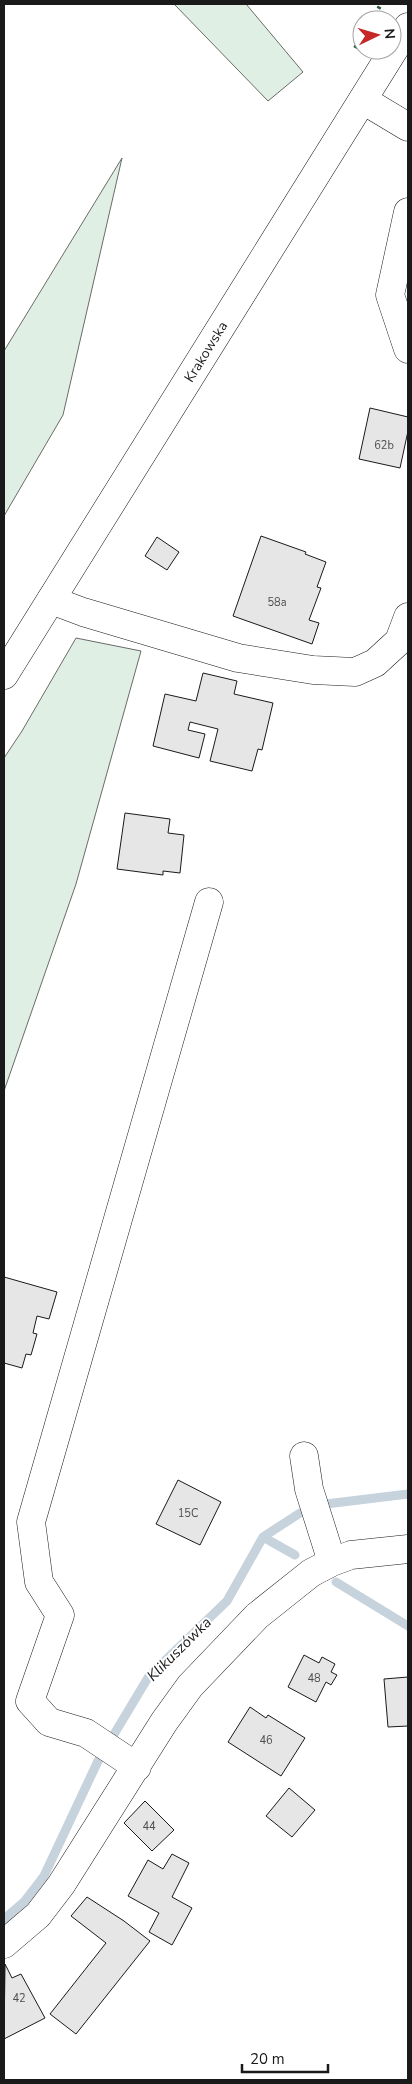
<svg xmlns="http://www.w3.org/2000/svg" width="412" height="2084" viewBox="0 0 412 2084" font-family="'Nunito Sans',sans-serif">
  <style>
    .green { fill: #e0efe3; stroke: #6a6a6a }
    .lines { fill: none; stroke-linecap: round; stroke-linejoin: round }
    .stream { stroke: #c6d2dc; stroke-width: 9 }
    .building { fill: #e6e6e6; stroke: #1a1a1a }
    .minor-casing { stroke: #1a1a1a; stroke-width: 29 }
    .major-casing { stroke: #1a1a1a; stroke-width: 29 }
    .minor { stroke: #fff; stroke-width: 28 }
    .major { stroke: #fff; stroke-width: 28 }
    .hedge { stroke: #2b5a34; stroke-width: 4; stroke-dasharray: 2.5 4; stroke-linecap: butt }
    .labels { text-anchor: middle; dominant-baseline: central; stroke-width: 4; stroke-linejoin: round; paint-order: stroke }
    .number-label { font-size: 11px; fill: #4d4d4d }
    .street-label { font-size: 14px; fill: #1a1a1a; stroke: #fff }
    .water-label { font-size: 15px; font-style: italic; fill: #1a1a1a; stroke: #fff }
  </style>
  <rect width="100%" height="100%" fill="#fff"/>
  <path class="green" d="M174 4H246L303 72 268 101Z
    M122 158 63 415 4 516V351Z
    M76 638 141 651 76 884 4 1091V758L22 731Z"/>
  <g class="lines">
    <path class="stream" d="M263 1537 295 1555
      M336 1582 408 1626
      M4 1919 24 1902 44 1876 98 1761 149 1676 227 1601 263 1537 300 1513 326 1504 408 1494"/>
  </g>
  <path class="building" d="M370 408 408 417V431L400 468 359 459Z
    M261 536 306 552 305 554 326 562 317 587 321 588 309 620 319 623 312 644 233 616Z
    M157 537 179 552 167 570 145 556Z
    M203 673 237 681 234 694 273 703 262 750 258 749 252 771 210 761 218 729 190 722 188 730 205 734 199 758 153 746 165 694 196 701Z
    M125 813 170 819 168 833 184 835 180 873 163 871V875L117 869Z
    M4 1277 57 1292 49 1319 37 1316 33 1333 37 1334 31 1355 26 1354 22 1368 4 1363Z
    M178 1480 221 1502 200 1545 156 1524Z
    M304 1655 319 1663 322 1657 335 1664 331 1672 337 1675 331 1685 326 1682 316 1702 288 1687Z
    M408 1677V1726L388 1727 384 1679Z
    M250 1707 266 1718 268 1715 305 1738 281 1776 228 1742Z
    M289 1788 315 1810 292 1837 266 1816Z
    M145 1801 174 1830 152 1851 124 1823Z
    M172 1854 189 1863 172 1897 192 1908 172 1945 149 1932 159 1913 128 1896 148 1860 163 1869Z
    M87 1897 124 1921 150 1941 76 2034 50 2014 106 1943 71 1916Z
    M5 1964 12 1978 21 1974 45 2018 4 2039Z"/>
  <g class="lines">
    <g class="minor-casing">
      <path id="minor" d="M363 100 408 127
        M408 212 390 295 408 349
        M51 600 83 612 238 658 313 670 355 672 375 663 399 641 408 617
        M304 1456 309 1489 332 1562
        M137 1767 86 1733 49 1722 30 1701 60 1615 39 1582 31 1522 209 902
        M4 1944 38 1915 61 1885 164 1722 190 1686 257 1616 311 1573 332 1562 351 1555 408 1549"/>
    </g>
    <g class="major-casing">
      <g id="major">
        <path id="s1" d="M4 675 408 27"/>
      </g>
    </g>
    <use href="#minor" class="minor"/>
    <use href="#major" class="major"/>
    <path class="hedge" d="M372 20 381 4
      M355 48 362 37"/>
  </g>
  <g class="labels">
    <g class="number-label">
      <text x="384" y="445">62b</text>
      <text x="277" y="602">58a</text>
      <text x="188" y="1513">15C</text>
      <text x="314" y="1678">48</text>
      <text x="266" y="1740">46</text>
      <text x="149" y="1826">44</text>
      <text x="19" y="1998">42</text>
    </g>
    <g class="street-label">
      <text stroke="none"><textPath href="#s1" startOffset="381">Krakowska</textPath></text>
    </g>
    <g class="water-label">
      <text transform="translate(179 1649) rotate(-45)">Klikuszówka</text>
    </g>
  </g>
  <rect width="412" height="2084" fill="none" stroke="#1a1a1a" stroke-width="10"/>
  <g transform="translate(377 35) rotate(85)"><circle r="24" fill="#ffffff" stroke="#a3a3a3"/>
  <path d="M0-4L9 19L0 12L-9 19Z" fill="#c62828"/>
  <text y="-8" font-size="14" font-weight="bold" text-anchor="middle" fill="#1a1a1a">N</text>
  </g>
  <path d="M242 2064v8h86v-8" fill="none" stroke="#1a1a1a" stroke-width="2.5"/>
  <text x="250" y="2064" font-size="15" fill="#1a1a1a" stroke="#ffffff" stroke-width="4" paint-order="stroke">20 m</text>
</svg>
